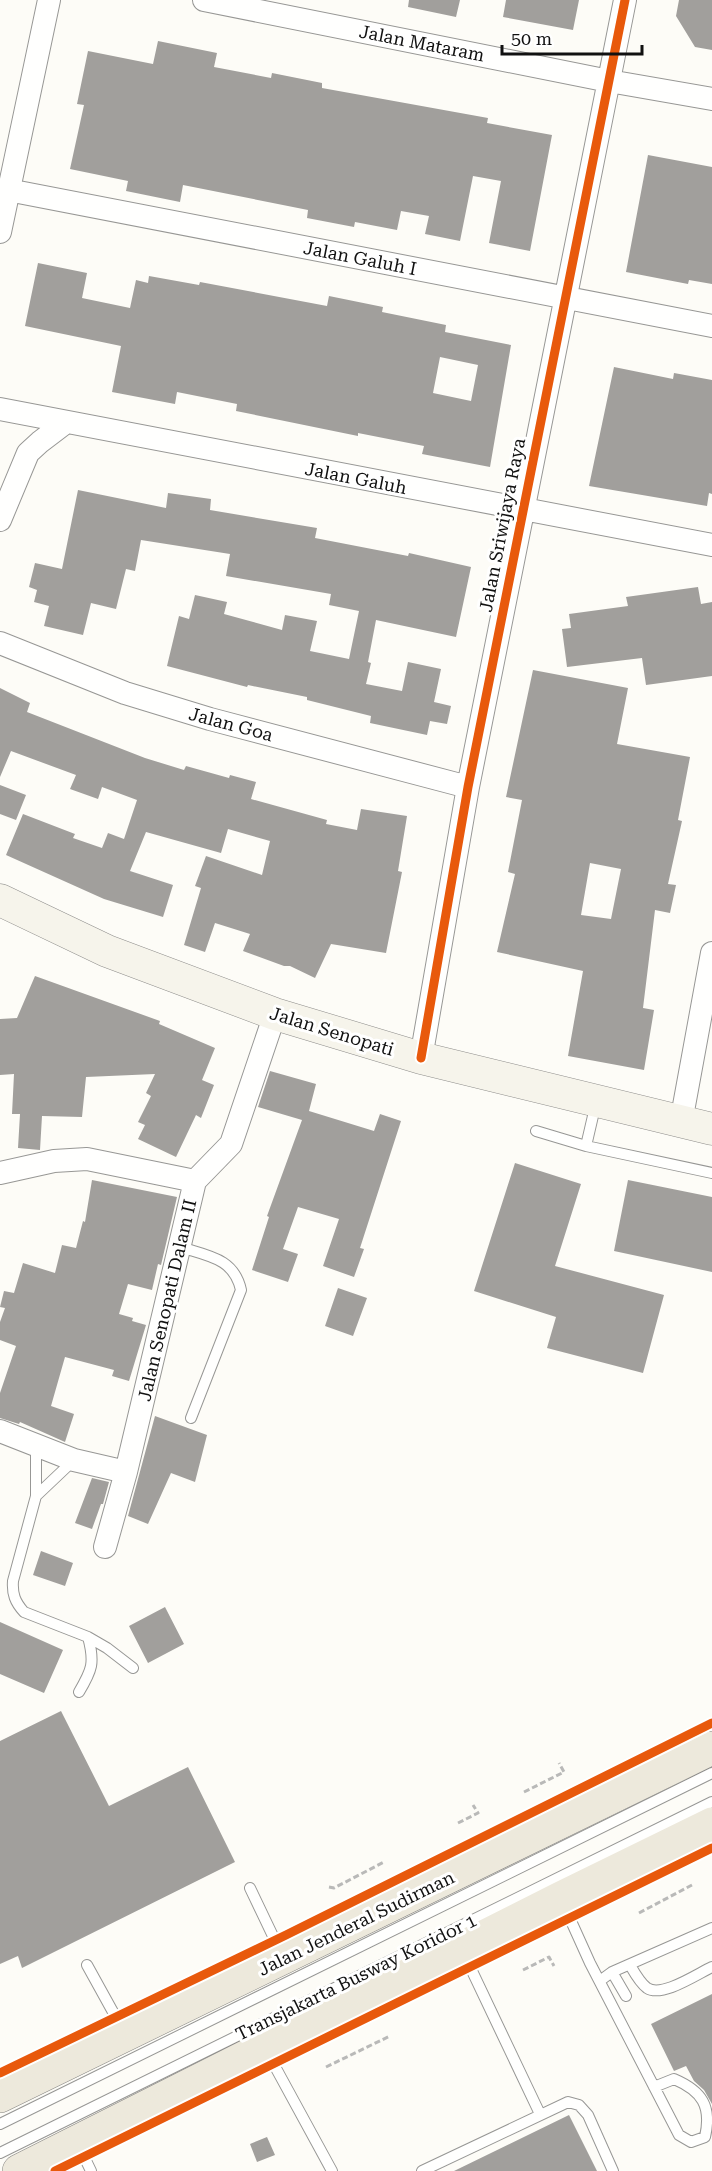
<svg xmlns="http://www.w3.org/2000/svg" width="712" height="2171" viewBox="0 0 712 2171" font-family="'Roboto Serif',serif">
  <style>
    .building { fill: #a19f9c; fill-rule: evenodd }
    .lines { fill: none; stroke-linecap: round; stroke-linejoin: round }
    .lane-casing { stroke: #979795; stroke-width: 12 }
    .street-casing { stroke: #979795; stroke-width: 24 }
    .secondary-casing { stroke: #8e8d8b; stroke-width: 33 }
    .primary-casing { stroke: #858482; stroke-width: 34 }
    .path { stroke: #b9b9b8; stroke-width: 3; stroke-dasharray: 6 3; stroke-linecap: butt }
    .lane { stroke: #fffffe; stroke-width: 10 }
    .street { stroke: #fffffe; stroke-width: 22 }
    .secondary { stroke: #f6f4eb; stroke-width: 32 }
    .primary { stroke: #ede9dc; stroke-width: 33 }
    .cycleway-casing { stroke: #fff; stroke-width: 13 }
    .cycleway { stroke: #e8590c; stroke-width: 9 }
    .labels { text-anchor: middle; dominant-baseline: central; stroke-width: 6; stroke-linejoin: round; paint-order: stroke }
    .street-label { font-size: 18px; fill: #111; stroke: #fff }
  </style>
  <rect width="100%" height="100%" fill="#fdfcf7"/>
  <path class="building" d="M409 0H460L456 17 408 7Z
    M506 0H579L573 30 503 17Z
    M679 0H712V50L695 47 676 16Z
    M158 41 217 53 214 67 271 78 272 73 322 83V88L488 118 487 123 552 135 530 251 489 243 501 181 473 176 460 241 425 234 429 216 401 211 397 230 355 222 354 227 307 218 308 210 183 185 180 202 126 191 128 181 70 169 84 105 77 104 88 51 153 64Z
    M648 155 712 167V284L689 280 688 284 626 272Z
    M38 263 87 273 82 298 130 308 136 280 148 283 149 276 199 285 200 282 327 306 329 296 383 307 382 312 446 325 445 332 511 345 490 467 422 454 424 446 358 433V436L236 411 237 404 177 392 175 404 112 392 121 346 25 326ZM440 357 478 365 471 401 433 393Z
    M614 367 673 379 674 373 712 380V494L709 493 707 506 589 486Z
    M78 490 166 508 168 493 211 499 210 510 317 528 315 538 408 556 409 553 471 567 456 637 376 620 368 662 371 663 366 684 402 691 408 662 441 669 434 702 451 706 447 724 430 721 427 735 370 723 371 716 307 700V697L248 685 247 687 167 666 179 616 189 619 195 595 227 602 224 614 282 630 285 615 317 621 310 651 349 659 359 611 329 605 331 594 226 576 230 554 141 540 135 571 126 569 116 609 91 603 83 635 44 626 49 606 34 602 37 590 29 587 35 563 62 569Z
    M698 587 701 604 712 602V676L646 685 642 658 567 667 562 629 571 628 569 614 628 606 626 597Z
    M533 670 628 688 617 744 690 757 678 820 682 821 668 884 676 885 670 913 655 910 643 1008 654 1010 644 1070 568 1056 583 971 497 952 515 874 508 872 522 800 506 797ZM590 863 621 869 611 919 581 915Z
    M0 688 30 703 27 712 145 758 184 770 186 766 229 778 230 775 256 782 251 799 327 820 326 824 357 830 361 809 407 816 398 871 402 872 386 953 331 944 315 978 290 966H284L243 951 250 934 215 923 205 952 184 945 201 888 195 886 206 856 262 875 270 841 228 829 221 853 146 832 130 871 173 885 163 917 104 899 6 855 23 814 75 834 73 838 102 848 108 833 124 839 137 800 102 787 98 799 70 789 76 775 11 751 0 777Z
    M0 785 26 795 16 820 0 814Z
    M35 976 160 1021 159 1024 215 1048 202 1080 214 1085 201 1118 196 1115 176 1157 138 1139 145 1125 138 1122 151 1096 146 1093 155 1074 86 1077 82 1117 42 1116 40 1150 18 1148 20 1114H12L14 1074 0 1075V1019L17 1018Z
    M270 1071 316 1084 309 1111 374 1131 380 1114 401 1121 360 1248 364 1249 354 1277 323 1266 339 1219 298 1207 283 1249 298 1254 288 1282 252 1270 269 1217 267 1216 302 1120 258 1107Z
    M515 1163 581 1184 555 1266 664 1295 643 1373 547 1348 556 1317 474 1291Z
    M92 1180 177 1197 161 1265 158 1264 152 1290 128 1284 119 1314 133 1318 132 1321 146 1325 129 1381 112 1376 114 1370 65 1357 51 1406 74 1414 65 1442 20 1422 19 1424 0 1418V1393L16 1346 0 1340V1322L5 1308 0 1307 4 1291 14 1293 23 1263 55 1273 62 1245 76 1248 83 1221 85 1222Z
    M628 1180 712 1197V1272L614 1251Z
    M338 1288 367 1298 353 1336 325 1326Z
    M155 1416 207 1435 195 1482 171 1473 148 1524 128 1516Z
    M92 1478 109 1482 103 1504H101L92 1529 75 1523Z
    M41 1551 73 1563 65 1586 33 1575Z
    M165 1607 184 1644 148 1663 129 1626Z
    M0 1622 63 1650 44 1693 0 1674Z
    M61 1711 109 1806 188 1767 235 1862 22 1968 18 1956 0 1964V1741Z
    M712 1994V2104L704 2090 694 2081 686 2066 674 2071 651 2024Z
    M569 2115 597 2171H454Z
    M267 2137 275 2155 257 2162 250 2144Z"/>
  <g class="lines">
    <g class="lane-casing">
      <path id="lane" d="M596 1103 586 1146 712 1173
        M536 1131 586 1146
        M180 1247C208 1256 234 1258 241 1290L191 1418
        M36 1445V1496L13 1581C12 1594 15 1602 24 1612L88 1637 107 1648 133 1668
        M36 1496 74 1460
        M79 1692C92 1670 95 1663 88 1637
        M250 1888 282 1955
        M562 1901 590 1963 679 2135 691 2142 705 2137C712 2106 702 2091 674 2079L654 2087
        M463 1952 540 2114
        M87 1965 124 2032
        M630 1965C634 1972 640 1983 647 1988 662 1998 697 1974 712 1967
        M612 1972 626 1996
        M601 1980 612 1972 712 1928
        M266 2050 332 2171
        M0 2124 712 1773
        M78 2144 91 2171
        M0 2153 712 1802
        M422 2171 568 2102 579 2105 588 2115 613 2171"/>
    </g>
    <g class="street-casing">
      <path id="street" d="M204 0 609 81 712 99
        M8 190 712 326
        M0 232 49 0
        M0 409 712 545
        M0 520 28 453 40 442 65 423
        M0 643 125 693 210 719 468 787
        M421 1058 468 787 625 0
        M681 1122 712 953
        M0 1173 54 1161 87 1159 195 1181
        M0 1431 74 1460 126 1472
        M105 1547 126 1472 195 1181 231 1144 275 1014"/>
    </g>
    <g class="secondary-casing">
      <path id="secondary" d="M0 900 107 951 275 1014 421 1058 712 1129"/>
    </g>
    <g class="primary-casing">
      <path id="primary" d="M0 2096 712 1748
        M19 2171 561 1898 712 1824"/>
    </g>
    <path class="path" d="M524 1792 564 1772 559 1763
      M458 1823 478 1813 473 1805
      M329 1887 334 1888 384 1862
      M639 1913 692 1885
      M523 1970 549 1957 554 1966
      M326 2067 390 2036"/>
    <use href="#lane" class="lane"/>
    <use href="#street" class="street"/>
    <use href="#secondary" class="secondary"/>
    <use href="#primary" class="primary"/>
    <g class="cycleway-casing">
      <path id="cycleway" d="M421 1058 468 787 625 0
        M0 2073 286 1935 712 1723
        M55 2171 712 1848"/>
    </g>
    <use href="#cycleway" class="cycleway"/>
  </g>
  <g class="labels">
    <g class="street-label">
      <text transform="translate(422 43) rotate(11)">Jalan Mataram</text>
      <text transform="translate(360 258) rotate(11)">Jalan Galuh I</text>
      <text transform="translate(356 478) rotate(11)">Jalan Galuh</text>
      <text transform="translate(502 525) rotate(-79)">Jalan Sriwijaya Raya</text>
      <text transform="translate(231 724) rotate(15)">Jalan Goa</text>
      <text transform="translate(332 1031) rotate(17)">Jalan Senopati</text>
      <text transform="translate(167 1300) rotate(-77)">Jalan Senopati Dalam II</text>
      <text transform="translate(356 1923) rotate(-26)">Jalan Jenderal Sudirman</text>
      <text transform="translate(356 1977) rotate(-26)">Transjakarta Busway Koridor 1</text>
    </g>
  </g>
  <path d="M502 45v9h140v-9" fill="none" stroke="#111111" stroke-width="3"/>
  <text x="511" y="45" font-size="18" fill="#111111" stroke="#ffffff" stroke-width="4.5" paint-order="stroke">50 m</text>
</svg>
